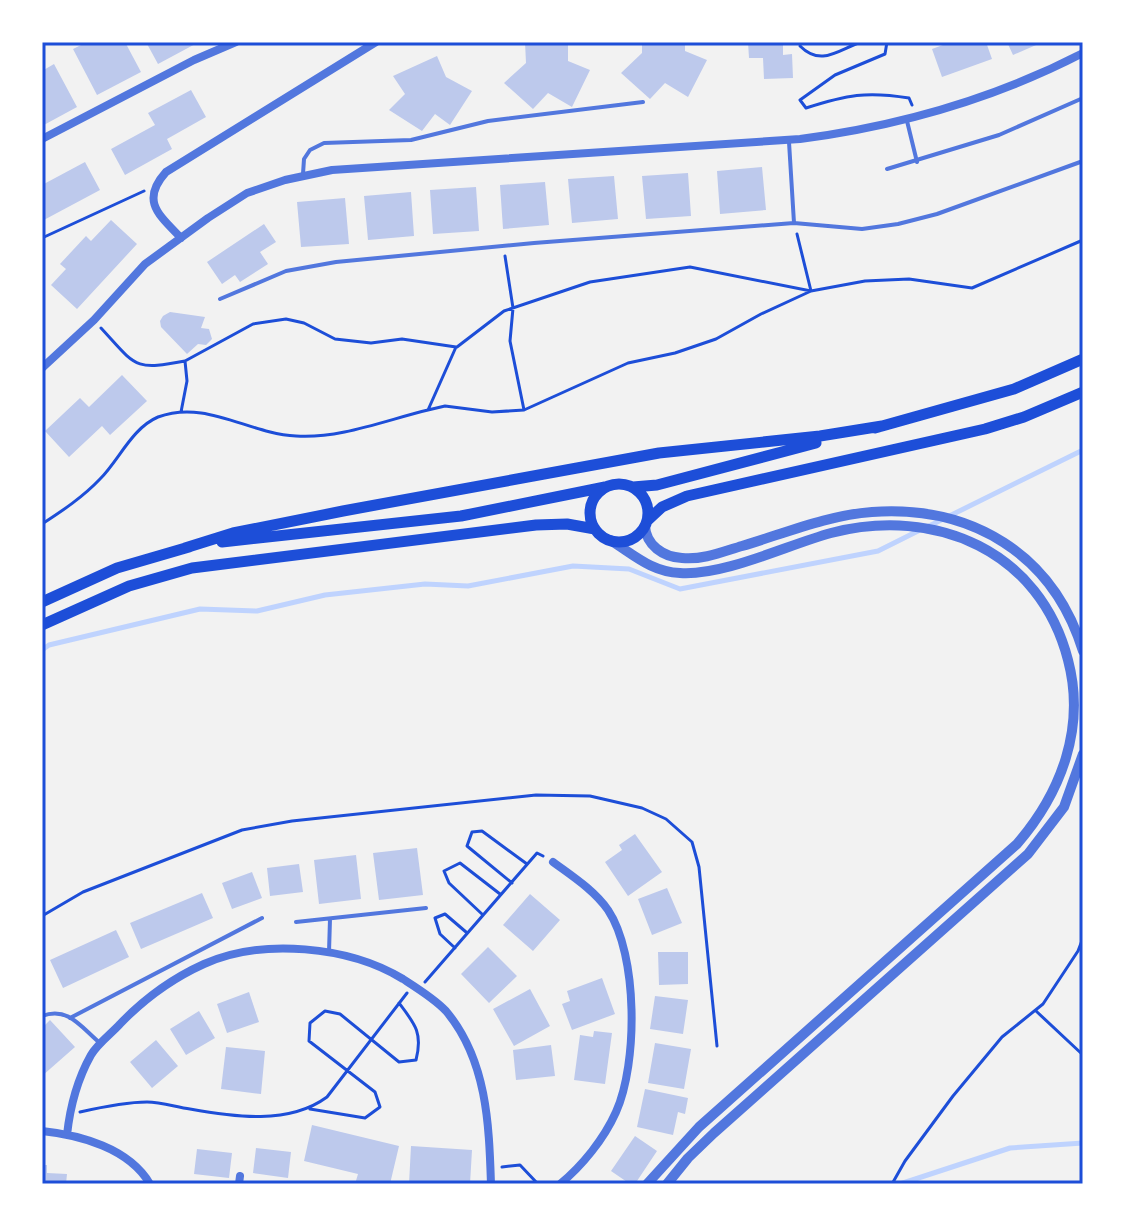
<svg xmlns="http://www.w3.org/2000/svg" width="1125" height="1226" viewBox="0 0 1125 1226" font-family="'IBM Plex Sans',sans-serif">
  <style>
    .lines { fill: none; stroke-linecap: round; stroke-linejoin: round }
    .stream { stroke: #bfd3fe; stroke-width: 5 }
    .building { fill: #bdc9ec }
    .path { stroke: #1d4ed8; stroke-width: 3 }
    .service { stroke: #5277de; stroke-width: 4 }
    .minor { stroke: #5277de; stroke-width: 8 }
    .tertiary { stroke: #5277de; stroke-width: 10 }
    .secondary { stroke: #1d4ed8; stroke-width: 11 }
    .neatline { fill: none; stroke: #1d4ed8; stroke-width: 3 }
  </style>
  <rect width="100%" height="100%" fill="#f2f2f2"/>
  <g class="lines">
    <path class="stream" d="M927 527 1083 450
      M42 650 49 645 200 609 257 611 325 595 425 584 468 586 573 566 629 569 680 589 878 551 918 531
      M900 1184 1010 1148 1083 1143"/>
  </g>
  <path class="building" d="M87 42H125L141 72 97 95 73 49Z
    M146 42H199L158 64Z
    M525 42H568V61L590 70 572 107 548 93 533 109 504 83 526 63Z
    M642 42H685V51L707 60 688 97 665 83 650 99 621 73 642 53Z
    M748 42H783V55L792 54 793 78 764 79 763 58H749Z
    M951 42H986L992 59 942 77 932 49Z
    M1007 42H1043L1013 55Z
    M437 56 446 77 472 91 450 125 435 114 422 131 389 110 405 94 393 76Z
    M54 64 77 107 42 126V71Z
    M191 90 206 117 167 139 172 149 125 175 111 149 155 125 148 113Z
    M85 162 100 190 42 221V185Z
    M762 167 766 210 720 214 717 171Z
    M688 173 691 216 646 219 642 176Z
    M614 176 618 219 572 223 568 179Z
    M545 182 549 225 503 229 500 185Z
    M476 187 479 231 433 234 430 190Z
    M411 192 414 236 368 240 364 196Z
    M345 198 349 244 301 247 297 202Z
    M111 220 137 244 77 309 51 285 66 269 60 264 86 236 91 241Z
    M264 224 276 242 260 252 268 264 240 282 235 275 222 284 207 262Z
    M170 312 205 317 201 328 209 329 212 339 206 345 198 344 187 354 161 327 160 321 163 316Z
    M122 375 147 401 110 435 102 426 69 457 45 431 80 398 89 407Z
    M635 834 662 872 628 896 605 862 622 850 619 845Z
    M417 848 423 895 379 900 373 853Z
    M356 855 361 899 319 904 314 860Z
    M299 864 303 892 270 896 267 868Z
    M252 872 262 898 232 909 222 883Z
    M667 888 682 923 652 935 638 899Z
    M202 893 213 918 141 949 130 923Z
    M530 894 560 920 533 951 503 925Z
    M116 930 129 957 63 988 50 960Z
    M488 947 517 976 489 1003 461 974Z
    M658 952H688V984L659 985Z
    M602 978 615 1014 572 1030 562 1004 570 1001 567 991Z
    M530 989 550 1026 514 1046 493 1009Z
    M249 992 259 1022 227 1033 217 1004Z
    M655 996 688 1000 683 1034 650 1029Z
    M199 1011 215 1038 186 1055 170 1029Z
    M50 1020 75 1047 42 1076V1028Z
    M594 1031 612 1033 605 1084 574 1080 580 1035 593 1037Z
    M156 1040 178 1066 152 1088 130 1062Z
    M655 1043 691 1049 684 1089 648 1083Z
    M551 1045 555 1076 516 1080 513 1050Z
    M226 1047 265 1051 261 1094 221 1089Z
    M645 1089 688 1098 685 1114 678 1112 673 1135 637 1127Z
    M312 1125 399 1146 390 1184H355L358 1174 304 1161Z
    M635 1136 657 1151 635 1184H630L611 1171Z
    M411 1146 472 1150 470 1184H409Z
    M256 1148 291 1152 288 1178 253 1173Z
    M197 1149 232 1153 229 1178 194 1174Z
    M42 1165H47V1173L67 1174 66 1184H42Z"/>
  <g class="lines">
    <path class="path" d="M801 42 800 46C821 67 838 50 861 42
      M887 42 885 54 835 75 800 100 806 108C847 95 866 91 909 98L912 105
      M42 238 144 191
      M505 256 513 308 510 341 524 410
      M101 328C136 366 133 371 185 361
      M457 347 504 311 590 282 690 267 811 291 797 234
      M428 410 445 406 492 412 524 410 628 363 675 353 716 339 761 314 811 291 865 281 909 279 972 288 1083 240
      M42 524C62 511 83 497 100 479 119 460 132 428 158 417 206 399 249 434 296 436 339 439 386 420 428 410L456 347 402 339 371 343 335 339 304 323 286 319 253 324 185 361 187 381 181 412
      M512 883 467 846 472 832 482 831 527 864
      M483 915 449 883 444 871 460 863 500 894
      M42 916 83 892 242 830 292 821 536 795 590 796 642 808 666 819 692 842 699 867 717 1046
      M455 948 440 934 435 918 445 914 466 932
      M425 982 537 853 543 856
      M1036 1011 1083 1055
      M310 1109 365 1118 380 1107 375 1092 309 1041 310 1023 325 1011 340 1014 399 1062 416 1060C423 1033 415 1024 399 1003
      M80 1112C102 1107 125 1102 147 1102 161 1102 176 1107 190 1109 234 1117 289 1125 327 1097L407 993
      M502 1167 520 1165 538 1184
      M892 1184 905 1161 953 1096 1002 1037 1043 1004 1078 951 1083 938"/>
    <path class="service" d="M907 121 917 162
      M789 142 794 223 862 229 898 224 937 214 1083 161
      M887 169 999 135 1083 98
      M303 174 304 159 310 150 324 143 411 140 488 121 643 102
      M220 299 286 271 336 262 534 243 794 223
      M296 922 426 908
      M329 952 330 919
      M42 1016C68 1006 81 1027 100 1043
      M70 1018 262 918"/>
    <path class="minor" d="M42 139 194 60 236 42
      M181 238C159 215 140 201 166 172L376 42
      M42 368 94 320 145 264 208 218 247 193 285 180 332 170 800 139C899 126 994 99 1083 53
      M553 862C572 876 594 890 608 910 638 955 638 1063 616 1112 604 1139 582 1166 560 1184
      M42 1131C80 1135 129 1148 150 1184
      M67 1135C70 1107 77 1080 91 1055 98 1043 111 1034 120 1024 144 999 173 978 204 964 262 938 349 946 403 979 417 988 435 999 446 1011 487 1060 489 1124 491 1184
      M239 1184 240 1176"/>
    <path class="tertiary" d="M645 526C646 545 663 557 682 558 703 560 722 552 742 546 783 534 828 515 872 512 972 505 1053 554 1083 651
      M610 540C633 554 651 572 680 573 724 576 787 545 831 533 936 506 1040 551 1068 660 1086 728 1061 793 1017 844L699 1127 647 1184
      M667 1184 688 1158 714 1133 1028 854 1064 807 1083 754"/>
    <path class="secondary" d="M875 428 1014 389 1083 359
      M590 513a29 29 0 1 1 58 0a29 29 0 1 1-58 0Z
      M633 487 657 485 816 443
      M648 520 662 507 687 496 985 429 1024 417 1083 392
      M222 542 461 516 605 487
      M185 548 233 533 343 511 659 453 820 436 882 426
      M42 602 117 568 189 547
      M42 625 129 586 192 568 536 525 567 524 595 529"/>
  </g>
  <rect width="1125" height="1226" fill="none" stroke="#ffffff" stroke-width="88"/>
  <rect x="44" y="44" width="1037" height="1138" class="neatline"/>
</svg>
